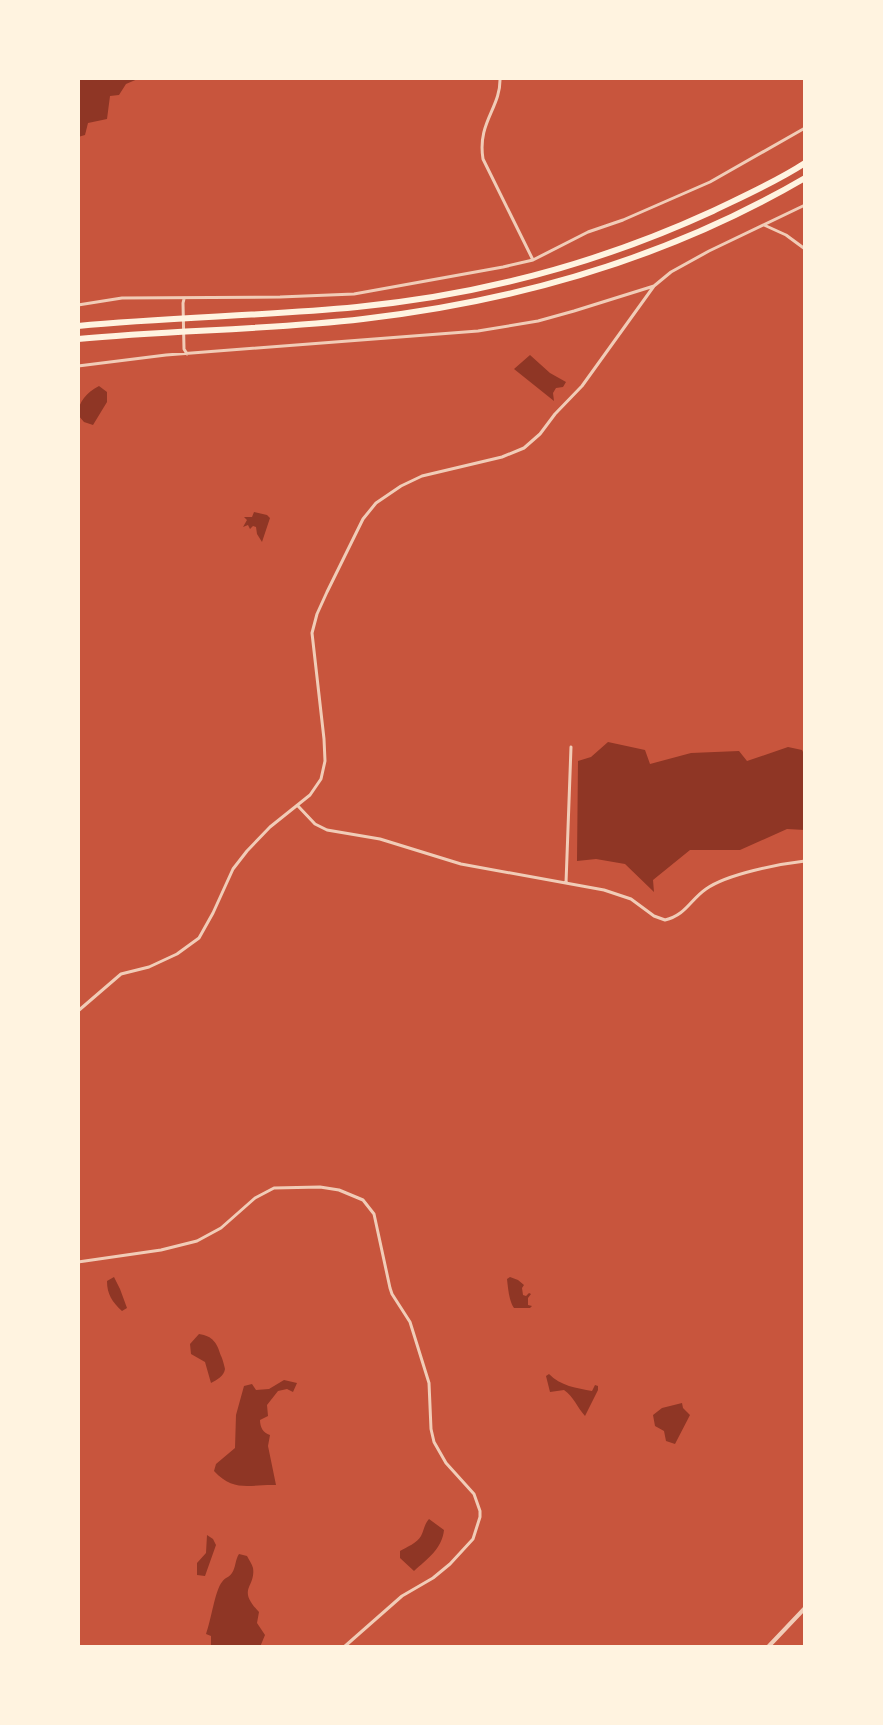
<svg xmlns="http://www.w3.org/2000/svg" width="883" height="1725" viewBox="0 0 883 1725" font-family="'Archivo Narrow',sans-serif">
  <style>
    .water { fill: #8f3625 }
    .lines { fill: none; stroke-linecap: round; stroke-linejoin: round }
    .minor { stroke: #f1ccb7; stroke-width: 3 }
    .tertiary { stroke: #f1ccb7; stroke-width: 4 }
    .motorway { stroke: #fff3e0; stroke-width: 6 }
  </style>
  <rect width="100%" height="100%" fill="#c8553d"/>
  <path class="water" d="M78 78H140L126 84 119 95 110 96 107 119 88 123 85 135 78 137Z
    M530 355 550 373 566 382 563 387 556 388 553 393 554 401 514 369Z
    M99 386 107 392V402L93 425 84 422 78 415C78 402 87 392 99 386Z
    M254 512 267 515 270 518 262 542 257 534 256 527 253 526 250 529 248 525 243 527 247 520 244 517H252Z
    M608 742 645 750 650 764 691 753 739 751 747 761 788 747 802 750 805 756V830L787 829 740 850H690L653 880 654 892 625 864 596 859 577 861 578 761 591 757Z
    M114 1277 120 1289 127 1308 122 1311C112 1302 107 1294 107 1281Z
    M510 1277 518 1280 524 1285 522 1288 523 1295 526 1296 529 1293 531 1294 528 1298V1305L532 1306 530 1308H514C509 1301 508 1288 507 1279Z
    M199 1334C213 1336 217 1343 221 1356 222 1357 225 1368 225 1369 224 1376 217 1380 211 1383L205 1362 191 1354 190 1344Z
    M549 1374C560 1386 577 1388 592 1391L595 1385 598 1386V1390L585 1416C577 1407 574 1397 564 1390L550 1392 546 1376Z
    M284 1380 297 1383 293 1392 287 1389 278 1391 267 1405 268 1416 260 1420C260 1427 263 1433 270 1435L268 1446 276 1485C251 1484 234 1493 214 1471L216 1464 235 1448 236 1415 244 1386 252 1384 256 1390 269 1389Z
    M682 1403 683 1408 690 1415 675 1444 666 1441 664 1431 655 1426 653 1415 662 1408Z
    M429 1519 444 1530C442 1549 427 1559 414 1571L400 1558V1551C407 1547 417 1543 421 1536 424 1530 424 1525 429 1519Z
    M207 1535 213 1539 216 1545 205 1576 197 1575V1563L206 1553Z
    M239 1554 247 1556C249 1560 252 1564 253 1568 256 1588 236 1588 259 1612L257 1623 265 1635 260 1647H211V1636L206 1634C211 1621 215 1590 222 1582 225 1577 229 1578 232 1573 236 1567 235 1560 239 1554Z"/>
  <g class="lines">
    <path class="minor" d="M500 78C501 108 477 122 483 159L533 260
      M764 225 786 235 805 249
      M184 299 183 303 184 349 187 354
      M78 305 122 298 280 297 354 294 503 267 533 260 588 232 623 220 710 182 805 128
      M78 366 166 355 478 331 538 321 574 311 654 286
      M298 806 315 824 327 830 380 839 461 864 604 890 631 899 654 916 665 920C686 915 690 900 706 889 727 874 779 864 805 861
      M566 883 571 747
      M78 1011 121 974 149 967 177 954 199 938 213 913 233 869 247 851 270 827 310 795 321 779 325 761 324 739 312 633 317 614 327 592 363 519 376 503 401 486 422 476 502 457 524 448 540 434 555 414 582 386 654 286 671 272 709 251 805 205
      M78 1262 161 1250 197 1241 221 1228 255 1198 274 1188 320 1187 339 1190 363 1200 374 1214 390 1288 392 1294 410 1322 429 1383 431 1429 434 1442 446 1463 474 1494 480 1511V1517L473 1539 450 1564 433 1578 402 1596 344 1647"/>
    <path class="tertiary" d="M768 1647 805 1608"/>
    <path class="motorway" d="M78 326C171 317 264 316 357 307 481 295 600 263 713 211 744 196 776 182 805 163
      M78 339C173 330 268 330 363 319 518 301 670 257 805 178"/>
  </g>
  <rect width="883" height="1725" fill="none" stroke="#fff3e0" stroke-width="160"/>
</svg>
